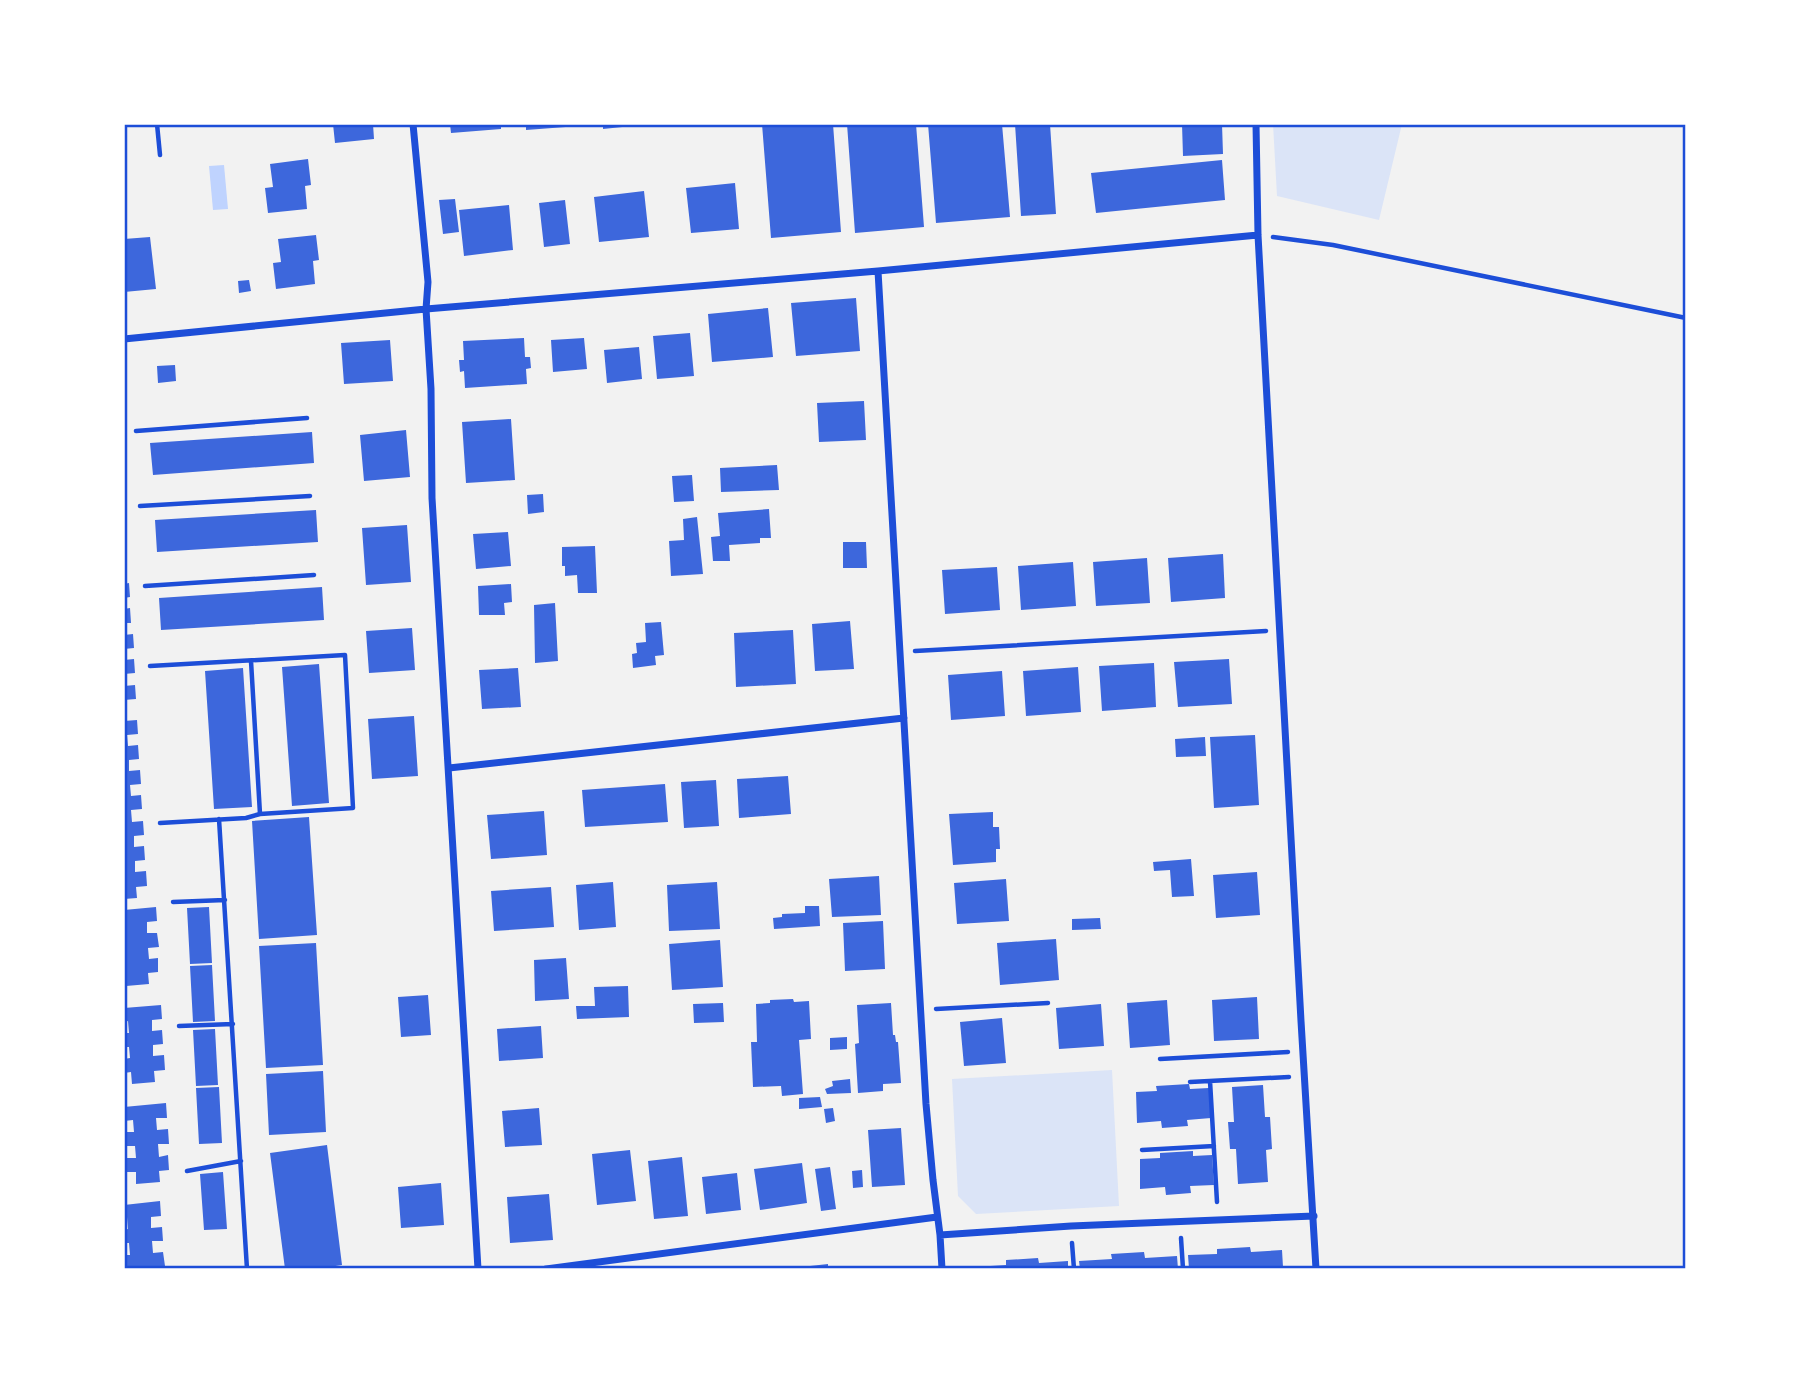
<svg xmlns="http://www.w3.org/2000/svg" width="1810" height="1393" viewBox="0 0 1810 1393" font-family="Commissioner,sans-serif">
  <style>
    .green { fill: #dbe4f7 }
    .water { fill: #bfd3fe }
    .building { fill: #3d67dc }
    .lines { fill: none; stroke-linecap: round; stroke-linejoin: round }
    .path { stroke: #1d4ed8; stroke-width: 4.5 }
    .minor { stroke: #1d4ed8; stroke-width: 7 }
    .neatline { fill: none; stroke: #1d4ed8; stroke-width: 2.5 }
  </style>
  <rect width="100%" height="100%" fill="#f2f2f2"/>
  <path class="green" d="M1273 124H1402L1379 220 1277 196Z
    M1112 1070 1119 1206 976 1214 958 1196 952 1079Z"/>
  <path class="water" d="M224 165 228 209 213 210 209 166Z"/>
  <path class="building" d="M333 124H373L374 139 335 143Z
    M450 124H501V129L451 133Z
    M526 124H579V126L526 130Z
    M603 124H632V126L603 129Z
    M762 124H833L841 232 771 238Z
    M847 124H916L924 227 855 233Z
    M928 124H1002L1010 217 936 223Z
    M1015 124H1050L1056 214 1021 216Z
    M1182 124H1222L1223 154 1183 156Z
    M308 159 311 185 305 186 307 209 268 213 265 188 273 187 270 164Z
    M1222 160 1225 200 1096 213 1091 173Z
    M735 183 739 229 691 233 686 188Z
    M644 191 649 237 599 242 594 197Z
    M455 199 459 232 443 234 439 200Z
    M565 200 570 244 544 247 539 203Z
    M509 205 513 250 464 256 459 210Z
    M316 235 319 260 313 261 315 284 276 289 273 263 281 262 278 239Z
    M150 237 156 289 124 292V239Z
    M249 280 251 291 239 293 238 281Z
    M856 298 860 351 796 356 791 303Z
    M768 308 773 357 712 362 708 314Z
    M690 333 694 376 657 379 653 336Z
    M524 338 525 357H530L531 368 526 369 527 384 465 388 464 371 460 372 459 360H464L463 341Z
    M584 338 587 369 553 372 551 340Z
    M390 340 393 381 344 384 341 343Z
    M639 347 642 379 607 383 604 350Z
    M175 365 176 381 158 383 157 366Z
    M864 401 866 440 819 442 817 403Z
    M511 419 515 480 466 483 462 422Z
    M406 430 410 477 364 481 360 435Z
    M312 432 314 463 153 475 150 443Z
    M777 465 779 490 721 492 720 468Z
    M692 475 694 501 674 502 672 476Z
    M543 494 544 512 528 514 527 495Z
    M769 509 771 538H760V543L729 545 730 561H713L711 537 720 536 718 513Z
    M316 510 318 542 157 552 155 520Z
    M697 517 703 574 671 576 669 541 684 540 683 519Z
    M407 525 411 582 366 585 362 528Z
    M508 532 511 566 476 569 473 534Z
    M843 542H866L867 568H843Z
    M595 546 597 593H578L577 575 565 576V566H562V547Z
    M1223 554 1225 598 1171 602 1168 558Z
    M1147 558 1150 603 1096 606 1093 562Z
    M1073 562 1076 606 1021 610 1018 566Z
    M997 567 1000 610 945 614 942 570Z
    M129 583 130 597 124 598V584Z
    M511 584 512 602 504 603 505 615H479L478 586Z
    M322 587 324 620 161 630 159 598Z
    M555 603 558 661 535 663 534 605Z
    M130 608 131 623H124V609Z
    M850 621 854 669 815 671 812 624Z
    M661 622 664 655 655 656 656 665 633 668 632 654 637 653 636 643 646 642 645 623Z
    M412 628 415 670 369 673 366 631Z
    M793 630 796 684 736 687 734 633Z
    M133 634 134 648 124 649V635Z
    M134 659 135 673 124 674V660Z
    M1229 659 1232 704 1178 707 1174 662Z
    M1154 663 1156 707 1102 711 1099 666Z
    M319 664 329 803 292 806 282 667Z
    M1078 667 1081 712 1026 716 1023 671Z
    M243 668 252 807 214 809 205 671Z
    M518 668 521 707 482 709 479 670Z
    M1002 671 1005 716 951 720 948 675Z
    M135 685 136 699 124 700V686Z
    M414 716 418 776 372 779 368 719Z
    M137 720 138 734 127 735 128 746 138 745 139 759 129 760V771L140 770 141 784 130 785 131 796 141 795 142 809 131 810 132 822 143 821 144 835 134 836V847L144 846 145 860 135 861V872L146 871 147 886 136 887 137 898 124 899V721Z
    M1255 735 1259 805 1214 808 1210 737Z
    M1205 737 1206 756 1176 757 1175 739Z
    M788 776 791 814 739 818 737 779Z
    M716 780 719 826 684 828 681 782Z
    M665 784 668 822 585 827 582 790Z
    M544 811 547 855 491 859 487 815Z
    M993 812V827H999L1000 849H996V862L953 865 949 814Z
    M309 817 317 935 259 939 252 821Z
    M1191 859 1194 896 1172 897 1170 870 1154 871 1153 862Z
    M1257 872 1260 915 1216 918 1213 875Z
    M879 876 881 915 832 917 829 879Z
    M1006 879 1009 921 957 924 954 883Z
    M613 882 616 927 579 930 576 885Z
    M717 882 720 929 669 931 667 885Z
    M551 887 554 927 494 931 491 891Z
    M805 906H819L820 926 774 929 773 918 782 917V914L805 913Z
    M156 907 157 921 147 922V933H157L159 947 148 948 149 959 158 958V972L148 973 149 984 126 986 124 910Z
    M209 907 212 963 190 964 187 908Z
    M1100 918 1101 929 1072 930V919Z
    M883 921 885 969 845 971 843 923Z
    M1056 939 1059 980 1000 985 997 943Z
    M720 940 723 987 672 990 669 944Z
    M316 943 323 1065 266 1068 259 946Z
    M566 958 569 999 535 1001 534 960Z
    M212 965 215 1021 193 1022 190 966Z
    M628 986 629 1017 577 1019 576 1006H595L594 987Z
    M428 995 431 1035 401 1037 398 997Z
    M1257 997 1259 1039 1214 1041 1212 1000Z
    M793 999 794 1002 809 1001 811 1039 799 1040 803 1094 782 1096 781 1086 753 1087 751 1042H757L756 1004 770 1003V1000Z
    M1167 1000 1170 1045 1130 1048 1127 1003Z
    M723 1003 724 1022 694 1023 693 1004Z
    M891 1003 893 1035H895L896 1042H898L901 1083 883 1084V1091L858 1093 855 1044 859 1043 857 1005Z
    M1101 1004 1104 1046 1059 1049 1056 1008Z
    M161 1005 162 1019 152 1020V1031L162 1030 163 1044 153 1045V1056L164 1055 165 1070 154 1071 155 1082 132 1084 131 1072 124 1073V1059L130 1058 129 1047H124V1033H129L128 1021 124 1022V1008Z
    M1002 1018 1006 1063 964 1066 960 1022Z
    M541 1026 543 1058 499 1061 497 1029Z
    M215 1029 218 1085 196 1086 193 1030Z
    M847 1037V1049L830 1050V1038Z
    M323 1071 326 1132 269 1135 266 1074Z
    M850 1079 851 1093 827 1094 825 1089 833 1086 832 1081Z
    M1189 1084 1190 1089 1209 1088 1211 1118 1187 1120 1188 1126 1162 1128 1161 1121 1137 1123 1136 1092 1157 1091 1156 1086Z
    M1263 1085 1265 1117H1270L1272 1149 1266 1150 1268 1182 1238 1184 1236 1149H1230L1228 1122H1234L1232 1087Z
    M219 1087 222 1143 199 1144 196 1088Z
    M820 1097 822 1107 799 1109V1098Z
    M166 1103 167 1118H156L157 1130 168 1129 169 1144H158L159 1157 168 1155 169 1170 159 1171 160 1182 136 1184V1172H124V1158H136L135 1146H124V1132H134L133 1120 124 1121V1107Z
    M539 1108 542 1145 505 1147 502 1111Z
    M833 1108 835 1121 826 1123 824 1109Z
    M901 1128 905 1185 872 1187 868 1130Z
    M327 1145 342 1265 316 1269H285L270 1153Z
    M630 1150 636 1201 597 1205 592 1154Z
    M1193 1151V1156L1212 1155 1214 1185 1190 1186 1191 1193 1166 1195 1165 1187 1140 1189V1159L1160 1158V1153Z
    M682 1157 688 1216 654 1219 648 1161Z
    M802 1163 807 1203 760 1210 754 1169Z
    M830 1167 836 1209 821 1211 815 1169Z
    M862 1170 863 1187 853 1188 852 1171Z
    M223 1172 227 1229 204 1230 200 1174Z
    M737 1173 741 1210 706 1214 702 1177Z
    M441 1183 444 1225 401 1228 398 1187Z
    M549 1194 553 1240 510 1243 507 1197Z
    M160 1201 161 1216 151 1217V1228L162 1227 163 1241H152L153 1253 163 1252 165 1266 155 1267V1269H124V1255H130L129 1243H124V1230L128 1229 127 1217 124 1218V1205Z
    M1250 1247 1251 1252 1282 1250 1283 1267 1280 1269H1189L1188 1255 1217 1254V1249Z
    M1144 1252 1145 1258 1177 1256 1178 1269H1080L1079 1261 1112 1259 1111 1254Z
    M1038 1258 1039 1263 1068 1261V1269H975V1267L1006 1265V1260Z
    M828 1264V1269H801V1267Z"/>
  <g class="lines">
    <path class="path" d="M157 124 160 155
      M1273 237 1333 245 1686 318
      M136 431 307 418
      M140 506 310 496
      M145 586 314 575
      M915 651 1266 631
      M251 661 260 814
      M150 666 345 655 353 808 260 814 246 818 160 823
      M219 819 247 1269
      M173 902 225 900
      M936 1009 1048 1003
      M179 1026 233 1024
      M1160 1059 1288 1052
      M1210 1081 1217 1202
      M1190 1082 1289 1077
      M1142 1150 1214 1146
      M187 1171 241 1161
      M1181 1238 1183 1269
      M1072 1243 1074 1269"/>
    <path class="minor" d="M413 124 428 282 426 309 431 389 432 498 478 1269
      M1256 124 1258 235 1301 1021 1316 1269
      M878 271 926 1104 933 1180 940 1235 942 1269
      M124 339 426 309 878 271 1258 235
      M449 768 904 718
      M940 1235 1071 1226 1314 1216
      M546 1269 937 1217"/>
  </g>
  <rect width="1810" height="1393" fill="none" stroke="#ffffff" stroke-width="252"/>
  <rect x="126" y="126" width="1558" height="1141" class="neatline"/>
</svg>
